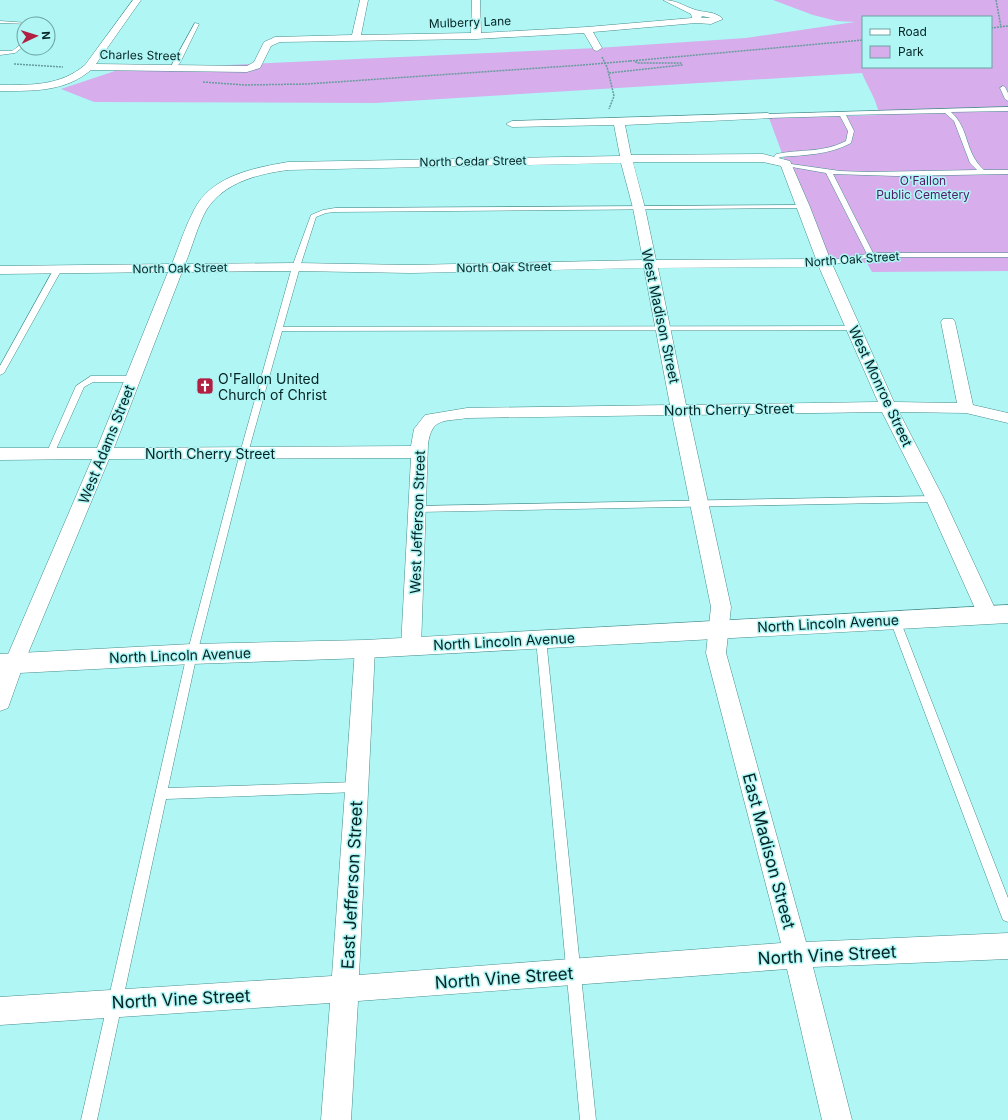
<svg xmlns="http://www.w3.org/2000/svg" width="1008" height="1120" viewBox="0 0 1008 1120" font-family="Inter,sans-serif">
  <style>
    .green { fill: #d7adec; fill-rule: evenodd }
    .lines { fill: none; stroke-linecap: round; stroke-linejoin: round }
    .service-casing { stroke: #478d8c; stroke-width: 1 }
    .minor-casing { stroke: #478d8c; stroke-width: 1 }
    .secondary-casing { stroke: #478d8c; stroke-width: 1 }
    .path { stroke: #669c9b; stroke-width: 1.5; stroke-dasharray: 2 1; stroke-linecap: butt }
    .service { fill: #fff; fill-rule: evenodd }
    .minor { fill: #fff; fill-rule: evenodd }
    .secondary { fill: #fff; fill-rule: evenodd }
    .path-bridge { stroke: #669c9b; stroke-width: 1.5; stroke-dasharray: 2 1; stroke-linecap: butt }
    .labels { text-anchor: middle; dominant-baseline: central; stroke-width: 3; stroke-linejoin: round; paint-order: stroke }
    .far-street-label { font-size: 12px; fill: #042323; stroke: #aff6f5 }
    .far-park-label { font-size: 12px; fill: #511a67; stroke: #aff6f5 }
    .street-label { font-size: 14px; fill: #042323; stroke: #aff6f5 }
    .poi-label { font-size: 14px; fill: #042323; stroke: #aff6f5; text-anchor: start }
    .near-street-label { font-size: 17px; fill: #042323; stroke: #aff6f5 }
  </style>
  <rect width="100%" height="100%" fill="#aff6f5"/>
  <path class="green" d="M773 0H1008V271L872 272 867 263H830L786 164 769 118 879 115C877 100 868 88 862 73L375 103 94 102 61 89 118 70 597 48 746 38 855 22 837 21 813 15ZM863 17H991V67H863Z"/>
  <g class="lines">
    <g class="service-casing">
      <path id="service" d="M0 21 29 23 31 24 0 23Z
        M195 23 199 24 180 63 173 70H169Z
        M24 42V46L15 53 0 55V51H12Z
        M1003 86 1005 87 1008 93V101L1005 99 1000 88Z
        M1008 107V111L951 112C970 129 964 152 984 170H1008V174L896 176 833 174 873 253H1008V257H871L830 265H827V261L867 254 826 173 786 166 783 164 784 163 840 171 868 172 977 170 970 163 954 121 945 113 846 115 854 131 851 143C829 155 805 155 780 157L775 162 772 160 776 154C800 149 823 153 846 141L848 131 840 116 768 118 765 116 768 114Z
        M804 205 807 207 806 208 335 212 326 213 316 217 300 267 283 327 853 326 857 328 853 330 282 331 248 453 197 654 168 788 357 782 361 783 363 787 361 791 357 792 166 799 97 1120H81L187 654 240 453 292 267 311 215 323 210 335 208Z
        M55 267 62 269 4 373 0 375V366Z
        M91 376H132L136 379 132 382H93L84 387 54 454 50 457 47 456 46 454 76 386Z
        M935 496 940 499 935 502 418 512 413 509 418 506Z
        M895 616 899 617 900 620 1008 898V922L1003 920 1001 915 890 620 891 617Z
        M541 635 545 636 546 639 596 1120H580L536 639 537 636Z"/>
    </g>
    <g class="minor-casing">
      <path id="minor" d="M133 0H141L96 64 247 66 254 62 264 42 275 37 352 35 360 0H368L361 35 471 33 472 0H480L481 33 587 27 692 18 691 14 663 0C677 0 683 6 696 10 706 13 715 11 723 19L711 24 696 23 593 32 602 48 597 51 594 50 584 33 476 39 280 42 271 46 260 68 247 72 91 70C65 92 33 91 0 91V85C32 85 60 86 85 65ZM702 16 711 18H701Z
        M768 113 773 116 772 118 625 125 631 155 763 154 790 161 810 207 830 259 835 260 837 263 833 266 894 402 957 403 941 322 943 319H953L955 322 973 405 1008 413V423L966 413 899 412 944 499 998 615 995 620 988 623 981 620 978 615 926 499 882 412 689 415 731 607 726 653 806 942 1008 933V959L813 967 852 1120H822L787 969 358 1001 351 1120H321L330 1003 0 1025V997L332 976 355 649 358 643 365 641 372 643 375 649 359 975 781 943 706 653 711 607 672 415 467 418C444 422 432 417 428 444L421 647 418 653 411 655 404 653 401 647 411 458 109 459 24 663 8 708 0 711V673L92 459 0 460V448H97L168 272 0 274V266L172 264C179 246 185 227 194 210 211 176 253 168 288 162L620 156 614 125 512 127 506 124 512 121ZM633 162H763L781 166 816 259 656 260 645 208ZM621 163 633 208 643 260 411 265 296 263 185 264C192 248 198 224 207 209 225 182 258 174 288 170ZM819 267 878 402 686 405 658 268ZM644 268 670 405 467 408 425 415 414 429 411 446 114 448 182 272 296 271 411 273Z"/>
    </g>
    <g class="secondary-casing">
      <path id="secondary" d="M1008 605V623L365 658 192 664 0 674V654L192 644 365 640Z"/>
    </g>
    <path class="path" d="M996 0 1001 27
      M991 28 1008 26
      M602 57 607 67 614 96 609 109
      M630 61 863 40
      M14 64 63 67
      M609 73 682 65 681 63H637L635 61
      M203 82 245 85 307 84 583 65"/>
    <use href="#service" class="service"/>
    <use href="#minor" class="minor"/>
    <use href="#secondary" class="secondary"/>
    <path class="path-bridge" d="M583 65 630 61"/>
  </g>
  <defs>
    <g id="church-square" transform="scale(0.9)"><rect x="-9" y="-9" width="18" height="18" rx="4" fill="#b11f42" stroke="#aff6f5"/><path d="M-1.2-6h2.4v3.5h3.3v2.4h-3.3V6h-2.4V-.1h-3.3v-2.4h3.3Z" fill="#fff"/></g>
  </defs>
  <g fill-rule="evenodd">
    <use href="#church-square" x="205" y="386"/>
  </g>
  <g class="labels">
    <g class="far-street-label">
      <text transform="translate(470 22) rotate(-2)">Mulberry Lane</text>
      <text transform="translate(140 55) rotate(1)">Charles Street</text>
      <text transform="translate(473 161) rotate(-1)">North Cedar Street</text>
      <text transform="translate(852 259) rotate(-4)">North Oak Street</text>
      <text transform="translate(504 267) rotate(-1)">North Oak Street</text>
      <text transform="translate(180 268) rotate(-1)">North Oak Street</text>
    </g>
    <g class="far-park-label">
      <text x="923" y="180">O'Fallon<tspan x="923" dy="14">Public Cemetery</tspan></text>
    </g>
    <g class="street-label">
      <text transform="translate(661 316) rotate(78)">West Madison Street</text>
      <text transform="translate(881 386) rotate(65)">West Monroe Street</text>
      <text transform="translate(729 409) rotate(-1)">North Cherry Street</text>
      <text transform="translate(106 444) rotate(-68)">West Adams Street</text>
      <text x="210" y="453">North Cherry Street</text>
      <text transform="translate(417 522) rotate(-88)">West Jefferson Street</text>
      <text transform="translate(828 623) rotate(-3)">North Lincoln Avenue</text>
      <text transform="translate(504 641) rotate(-3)">North Lincoln Avenue</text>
      <text transform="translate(180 655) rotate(-2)">North Lincoln Avenue</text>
    </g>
    <g class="poi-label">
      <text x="218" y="378">O'Fallon United<tspan x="218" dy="16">Church of Christ</tspan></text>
    </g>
    <g class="near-street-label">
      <text transform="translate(769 851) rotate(75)">East Madison Street</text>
      <text transform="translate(352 885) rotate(-87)">East Jefferson Street</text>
      <text transform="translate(827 955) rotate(-3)">North Vine Street</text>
      <text transform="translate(504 978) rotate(-4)">North Vine Street</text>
      <text transform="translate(181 999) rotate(-3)">North Vine Street</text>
    </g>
  </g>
  <rect x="862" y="16" width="130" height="52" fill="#aff6f5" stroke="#6ba2a1"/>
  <rect x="870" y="29" width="20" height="6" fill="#ffffff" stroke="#6ba2a1"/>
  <text x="898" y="36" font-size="12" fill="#042323">Road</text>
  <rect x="870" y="46" width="20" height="12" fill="#d7adec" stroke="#6ba2a1"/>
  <text x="898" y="56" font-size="12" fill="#042323">Park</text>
  <g transform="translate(36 36) rotate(86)"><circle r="19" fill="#aff6f5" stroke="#6ba2a1"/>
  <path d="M0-3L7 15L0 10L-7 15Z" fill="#b11f42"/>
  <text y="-6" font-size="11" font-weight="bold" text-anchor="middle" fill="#042323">N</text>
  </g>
</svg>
